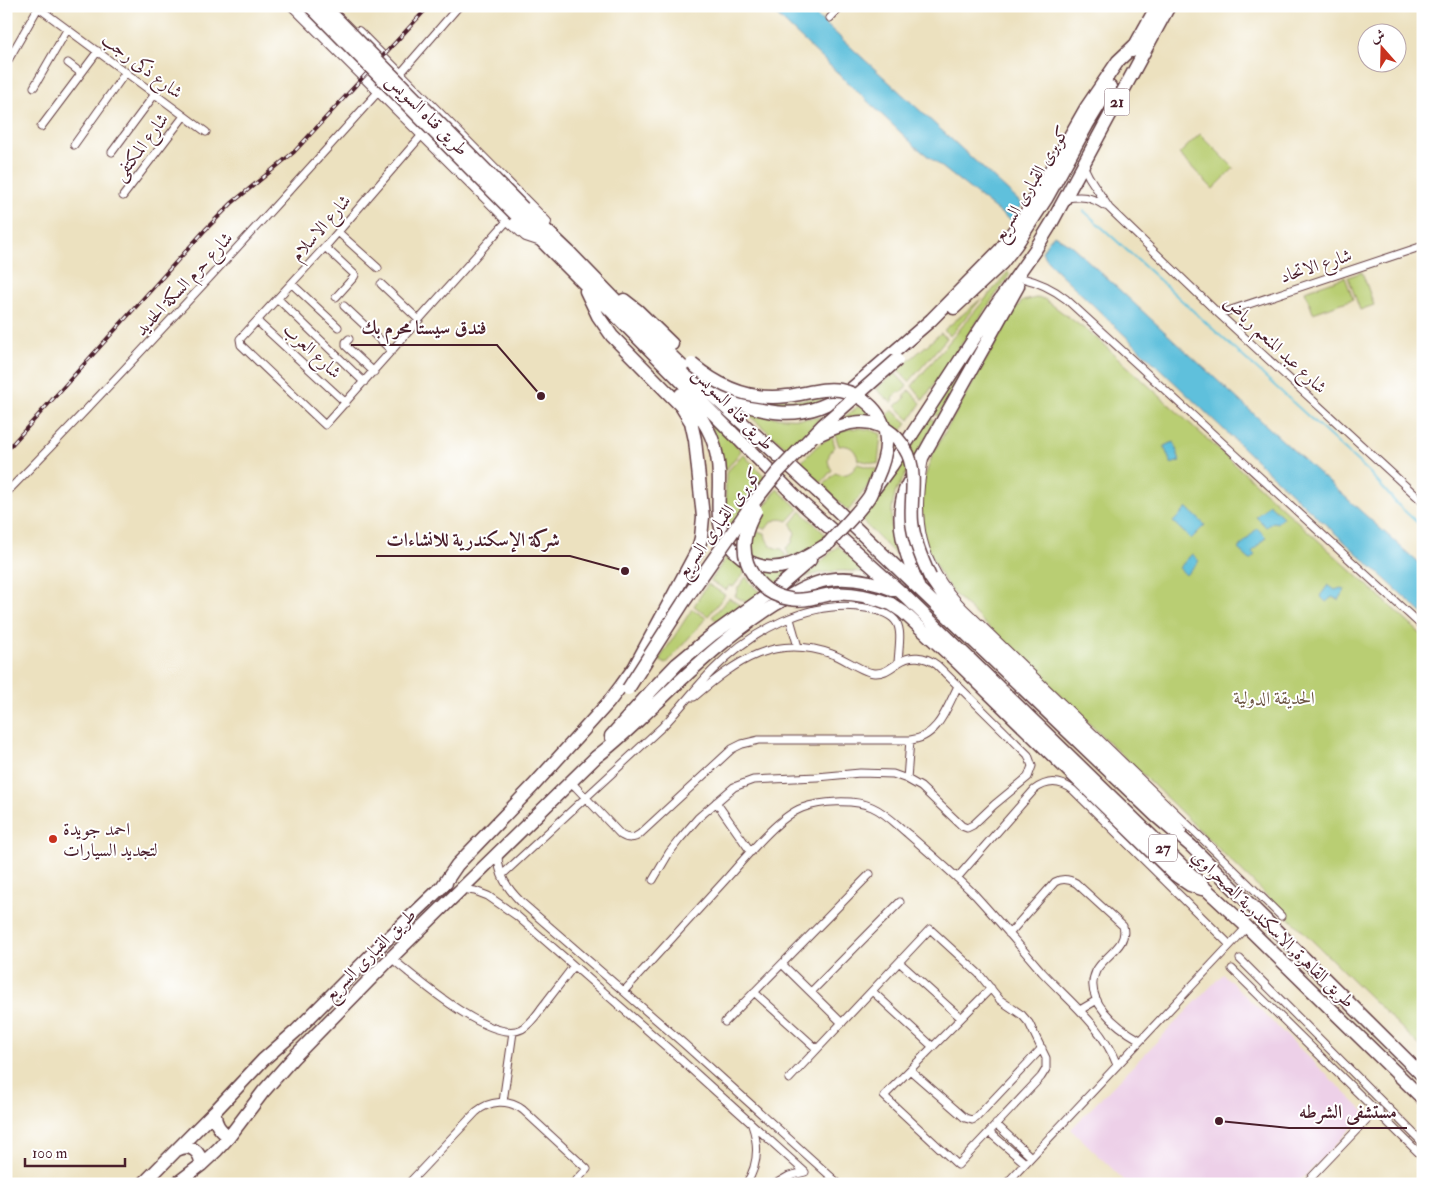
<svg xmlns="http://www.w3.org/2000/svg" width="1429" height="1190" viewBox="0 0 1429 1190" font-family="'IM FELL Double Pica',Amiri,serif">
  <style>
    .built { fill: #edd0e8 }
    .green { fill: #b9ce73; stroke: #82764f }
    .water { fill: #5ec0dc; stroke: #547084 }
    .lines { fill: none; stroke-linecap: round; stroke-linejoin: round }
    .stream { stroke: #5ec0dc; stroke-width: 2 }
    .street-casing { stroke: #623c41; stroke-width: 9 }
    .secondary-casing { stroke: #623c41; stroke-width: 12 }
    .highway-casing { stroke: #623c41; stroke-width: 15 }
    .street { stroke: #fff; stroke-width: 7 }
    .secondary { stroke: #fff; stroke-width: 10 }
    .highway { stroke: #fff; stroke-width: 12 }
    .rail-casing { stroke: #4a1f2b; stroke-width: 4 }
    .rail { stroke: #fff; stroke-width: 2; stroke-dasharray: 5.5; stroke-linecap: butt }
    .highway-bridge-casing { stroke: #623c41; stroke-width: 15; stroke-linecap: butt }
    .highway-bridge { stroke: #fff; stroke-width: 12 }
    .poi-dot { fill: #c8321e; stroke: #fff; stroke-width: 2 }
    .labels { text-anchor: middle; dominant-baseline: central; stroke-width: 4; stroke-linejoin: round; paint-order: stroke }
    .shield { fill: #fff; stroke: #80626b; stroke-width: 1 }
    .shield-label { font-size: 16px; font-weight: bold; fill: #4a1f2b }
    .street-label { font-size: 18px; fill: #4a1f2b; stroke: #fff }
    .park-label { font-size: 18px; fill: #6b5441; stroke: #fff }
    .poi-label { font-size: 18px; fill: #4a1f2b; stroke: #fff; text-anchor: start }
    .leader { fill: none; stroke: #4a1f2b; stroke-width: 2 }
    .callout-dot { fill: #4a1f2b; stroke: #fff; stroke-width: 2 }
    .callout-label { font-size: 19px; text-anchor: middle; font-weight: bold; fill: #4a1f2b; stroke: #fff; stroke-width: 4; stroke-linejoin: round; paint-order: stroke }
  </style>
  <rect width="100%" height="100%" fill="#fff"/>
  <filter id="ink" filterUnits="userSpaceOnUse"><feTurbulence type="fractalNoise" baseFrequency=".02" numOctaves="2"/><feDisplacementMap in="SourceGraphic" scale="10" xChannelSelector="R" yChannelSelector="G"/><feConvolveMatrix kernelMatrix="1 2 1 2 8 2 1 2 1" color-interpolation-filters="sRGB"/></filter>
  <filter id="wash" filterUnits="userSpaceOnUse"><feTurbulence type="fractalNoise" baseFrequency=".0096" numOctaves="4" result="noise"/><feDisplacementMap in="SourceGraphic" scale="20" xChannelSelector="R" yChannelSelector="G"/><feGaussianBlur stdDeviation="1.12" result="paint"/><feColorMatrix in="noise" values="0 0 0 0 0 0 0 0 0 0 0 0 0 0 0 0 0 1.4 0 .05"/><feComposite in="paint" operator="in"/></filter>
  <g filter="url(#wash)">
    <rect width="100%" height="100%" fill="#ece1bf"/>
    <path class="built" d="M1223 974 1366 1113 1297 1184H1128L1071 1129Z"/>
    <path class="green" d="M1200 134 1234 168 1213 189 1179 154Z
      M1008 272 1010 274 923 400 912 386Z
      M1362 272 1374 305 1360 310 1348 277Z
      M1345 277 1353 299 1313 313 1305 291Z
      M1036 298 1044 299 1051 304 1094 336 1423 636V1049L1172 803 953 593 940 574 924 540 921 499 925 477 933 453 1016 308 1023 301Z
      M981 299 950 336 944 330Z
      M941 333 947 338 909 382 898 370Z
      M965 363 967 364 938 416 932 413Z
      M895 373 907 386 901 393 899 391 892 398 894 401 892 403 876 389Z
      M909 390 921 403 910 420 895 406 898 403 899 404 905 398 904 396Z
      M836 394 817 402 791 407 762 405 739 396 799 400Z
      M862 403 878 421 838 423Z
      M892 410 907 423 900 434 889 427 886 417Z
      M745 412C771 418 796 420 822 417L788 449Z
      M710 416 741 451 725 471 724 462 708 417Z
      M930 418 935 421 895 493 892 509 891 526 896 552 894 553 861 520 888 485Z
      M860 428 871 430 881 434 878 464 858 460C856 449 849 444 839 446L835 434 847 429Z
      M832 436 835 447C827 454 826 462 832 470L821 483 800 463 816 447Z
      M743 454 766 478 732 526H727L725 519 726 473Z
      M857 464 877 469 867 487 848 511 823 486 835 473C845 477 853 473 857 464Z
      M777 489 799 509 788 521C779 517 771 520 766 529L754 526 761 512Z
      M801 511 827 536 810 550 794 559 769 562 750 556V548L752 530 765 533C766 543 772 549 782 549L786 557 789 556 786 548 792 543 795 533 791 524Z
      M838 546 866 573C844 569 826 571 805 577Z
      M729 552 738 561 745 572 733 587 730 585 726 590 711 581Z
      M756 570H789L772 589Z
      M746 577 755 588 763 595 749 604 735 596 738 590 737 589Z
      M708 584 725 595 708 616 694 606Z
      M729 598 744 608 722 624 712 617Z
      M692 609 706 618 666 664 659 660Z"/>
    <path class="water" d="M767 6H806L1022 204 1014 221 1007 218 915 146Z
      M1054 235 1072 246 1282 440 1423 567V614L1262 466 1051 265 1042 252 1047 243Z
      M1174 442 1180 461 1171 464 1164 446Z
      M1269 504 1283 517 1277 523 1273 522 1266 527 1256 517Z
      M1187 508 1205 525 1191 539 1173 522Z
      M1257 528 1266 537 1252 552 1255 555 1250 560 1238 549Z
      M1192 554 1199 561 1186 575 1179 568Z
      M1328 585 1335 590 1341 588 1345 590 1339 600 1332 597 1326 602 1320 596Z"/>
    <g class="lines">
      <path class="stream" d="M1084 211 1369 472 1397 504 1423 528"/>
    </g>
  </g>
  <g filter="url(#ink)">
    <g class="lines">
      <g class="street-casing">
        <path id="street" d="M36 6 206 132
          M830 18 841 6
          M7 62 38 8
          M68 63 81 73
          M400 74 459 6
          M34 87 67 30
          M41 127 98 51
          M422 135 325 247 240 339 241 345 325 425 508 220
          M74 145 126 72
          M112 152 155 94
          M1083 165 1089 177 1109 208 1219 314 1423 502
          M123 196 184 116
          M1066 198C1083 196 1090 196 1105 206
          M338 232 378 268
          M325 247 355 275 354 277 336 297
          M1022 278C1039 282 1052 288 1066 299L1423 627
          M292 284 338 327
          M381 284 419 320
          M278 299 364 382
          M344 306 392 351
          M1219 314 1423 246
          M257 321 346 403
          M349 339 346 342V346L374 372
          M924 461C913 520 920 563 963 607L1217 853 1281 916
          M6 493C134 362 257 227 379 91
          M790 619 798 647
          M907 779 910 740
          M571 782 621 835C627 839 634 839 640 834L732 749 742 744 759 740H910C938 738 947 707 958 686
          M716 802 751 852
          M498 854C498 875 507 888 521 902L683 1043 839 1184
          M502 875 662 727C680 709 695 688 713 670 750 632 810 598 866 608 907 615 900 630 898 663
          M957 878 1034 790C1047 780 1060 780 1073 790L1230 945
          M653 880 669 853 679 840 698 818 734 787 753 780 817 777 860 773 893 774 907 779 921 787 962 826 967 828 973 825 994 805 1028 777 1032 766 1028 755 937 665C925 656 910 654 898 663 890 668 884 674 874 673 864 673 844 658 832 654 774 633 737 661 694 697H692L691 696
          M462 889 475 891 488 896 517 916 670 1050 805 1172
          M1009 934 1055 882C1062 878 1069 879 1076 883L1123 926C1129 946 1104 955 1096 971 1082 1000 1118 1028 1140 1040
          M391 958C415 977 491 1045 522 1029 531 1024 537 1014 543 1006 553 993 563 980 573 967
          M1240 959 1423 1143
          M899 962 961 1018
          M782 964 842 1023
          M1232 969 1423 1157
          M624 991C659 953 693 915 728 877 746 857 778 817 802 808 821 801 854 799 872 807 886 813 897 825 908 834 931 854 954 874 975 895 998 920 1020 946 1042 972 1070 1002 1102 1026 1117 1065
          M872 991 933 1047
          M754 992 817 1049
          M811 992 900 902
          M1080 1010 1097 1000
          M725 1022 870 874
          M910 1070 965 1118 972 1120 976 1118 1042 1048
          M789 1079 930 929 979 974 1000 1000 1022 1015 1029 1023 1046 1058V1069L1041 1077 958 1165 884 1096 991 988
          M503 1102 513 1032
          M996 1124 1031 1157
          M989 1132 1025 1163
          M408 1184 476 1112C490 1100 508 1099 523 1110L587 1169 573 1184
          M746 1184C758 1166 759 1145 752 1125
          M775 1184 789 1176 805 1172
          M1006 1184 1247 927
          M1305 1184 1370 1116 1379 1110"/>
      </g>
      <g class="secondary-casing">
        <path id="secondary" d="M293 6 508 220 526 236 541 241
          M358 32 546 222"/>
      </g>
      <g class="highway-casing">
        <path id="highway" d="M1132 51 1157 6
          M523 208 569 252 632 317 703 387 817 491 1156 816 1191 846 1423 1076
          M516 215 804 505 905 596 1207 890 1247 927 1423 1099
          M624 300 638 311 672 344
          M954 308 1002 263 1016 245 1046 199 1087 125 1110 87
          M714 392C762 415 804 425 850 390L931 320 1000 250 1025 215 1086 108 1118 61 1136 44
          M681 394C697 411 711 428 716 452 722 474 717 495 719 517 722 551 755 575 788 565 802 561 816 551 829 543
          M875 488 892 465 992 311 1035 250 1051 224 1169 6
          M930 577 948 603 1165 811 1180 831
          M918 586C907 556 894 526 904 493 906 486 911 479 914 472L1018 286
          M891 604 903 612 955 660 1174 874 1190 885 1202 889
          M611 736 653 689 677 664 712 635 781 585 810 560
          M442 887 457 865 533 786 608 703 621 686 634 668 674 594 698 549 701 538 703 517 695 440 691 422 681 406 612 336 598 316 586 291
          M215 1111C214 1124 220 1130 229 1137
          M177 1150C190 1143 201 1151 201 1165
          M143 1184 215 1111 263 1060 296 1031 377 949 446 883
          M176 1184 201 1165 217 1150 229 1137 263 1092 293 1058 391 958 596 757C619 740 638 720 659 701 695 666 733 631 776 604 793 594 808 584 827 580 851 576 872 581 894 590"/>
      </g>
      <use href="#street" class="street"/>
      <use href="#secondary" class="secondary"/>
      <use href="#highway" class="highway"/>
      <g class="rail-casing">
        <path id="rail" d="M6 451 205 230 232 203 294 152 429 6"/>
      </g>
      <use href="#rail" class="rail"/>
      <g class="highway-bridge-casing">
        <path id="highway-bridge" d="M310 6 516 215
          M324 6 523 208
          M692 364C719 387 752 401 787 396 805 394 823 387 840 390 864 394 885 414 886 439 887 453 882 467 876 480 874 485 872 492 869 497 858 513 841 529 829 543
          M818 435C846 422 871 413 896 437 902 444 908 451 910 460 916 480 910 501 912 522 914 541 922 560 930 577
          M756 510C751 519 747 528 745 538 741 567 761 595 790 599 804 602 818 596 832 594 853 592 872 597 891 604
          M628 689 683 603 750 507 777 473 823 425 897 360"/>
      </g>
      <use href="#highway-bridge" class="highway-bridge"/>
    </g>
  </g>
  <circle class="poi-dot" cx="53" cy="839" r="5"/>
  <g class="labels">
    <g class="shield">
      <rect x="1104.5" y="88.5" width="25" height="27" rx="4"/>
      <rect x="1149" y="834.5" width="28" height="27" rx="4"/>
    </g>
    <g class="shield-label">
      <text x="1117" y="102">21</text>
      <text x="1163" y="848">27</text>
    </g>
    <g class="street-label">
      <text transform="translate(142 66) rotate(37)">شارع ذكى رجب</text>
      <text transform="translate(427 115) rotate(45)">طريق قناه السويس</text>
      <text transform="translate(141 147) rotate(-53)">شارع المكتفى</text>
      <text transform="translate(1031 184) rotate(-59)">كوبرى القبارى السريع</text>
      <text transform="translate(321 228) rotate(-49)">شارع الاسلام</text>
      <text transform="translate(1316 266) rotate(-18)">شارع الاتحاد</text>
      <text transform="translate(184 284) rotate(-47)">شارع حرم السكة الحديد</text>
      <text transform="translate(1275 345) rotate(43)">شارع عبد المنعم رياض</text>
      <text transform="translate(312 351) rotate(43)">شارع العرب</text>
      <text transform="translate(733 409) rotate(46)">طريق قناه السويس</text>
      <text transform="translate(719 523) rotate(-54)">كوبرى القبارى السريع</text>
      <text transform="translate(1273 929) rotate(44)">طريق القاهرة, الاسكندرية الصحراوي</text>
      <text transform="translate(370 955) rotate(-45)">طريق القبارى السريع</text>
    </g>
    <g class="park-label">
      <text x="1274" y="698">الحديقة الدولية</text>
    </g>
    <g class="poi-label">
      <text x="63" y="829">احمد جويدة<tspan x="63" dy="21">لتجديد السيارات</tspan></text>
    </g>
  </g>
  <path class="leader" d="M541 396L497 345H351M625 571L570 556H376M1219 1121L1289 1128H1407"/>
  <g class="callout-dot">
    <circle cx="541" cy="396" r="5"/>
    <circle cx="625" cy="571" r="5"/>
    <circle cx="1219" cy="1121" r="5"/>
  </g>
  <g class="callout-label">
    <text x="424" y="334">فندق سيستا محرم بك</text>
    <text x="473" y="546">شركة الإسكندرية للانشاءات</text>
    <text x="1348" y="1118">مستشفى الشرطه</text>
  </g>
  <rect width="1429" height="1190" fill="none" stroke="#fff" stroke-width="25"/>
  <g transform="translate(1382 48) rotate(340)"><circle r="24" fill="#ffffff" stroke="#b7a5aa"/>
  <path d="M0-4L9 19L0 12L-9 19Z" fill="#c8321e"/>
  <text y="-8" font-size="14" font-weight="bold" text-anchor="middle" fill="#4a1f2b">ش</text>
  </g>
  <path d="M25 1158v8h100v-8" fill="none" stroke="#4a1f2b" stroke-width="2.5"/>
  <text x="32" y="1158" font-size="15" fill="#4a1f2b" stroke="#ffffff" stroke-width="4" paint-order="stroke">100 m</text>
</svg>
